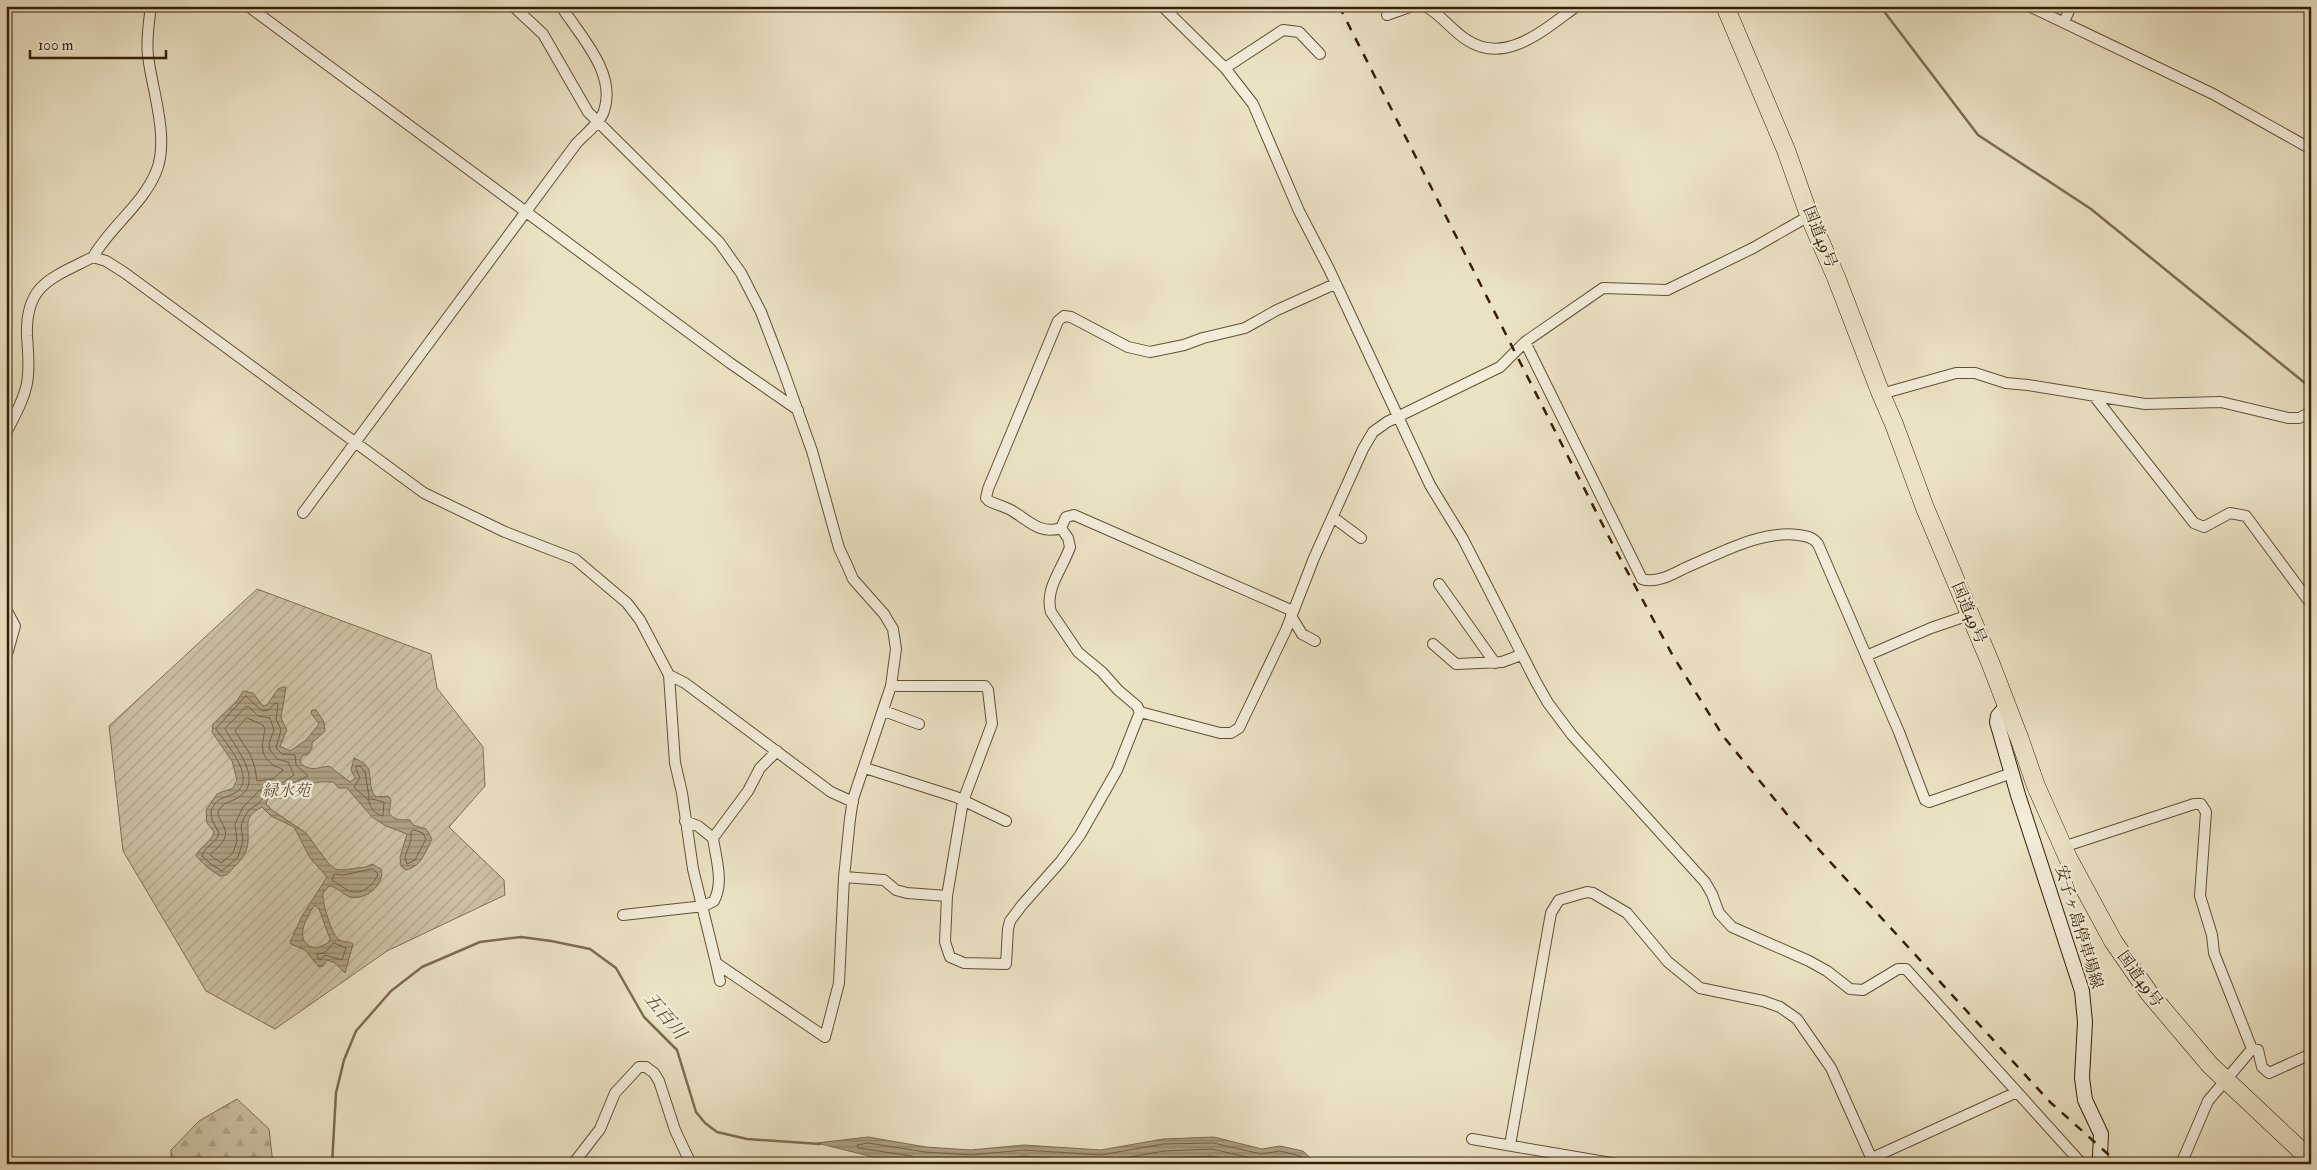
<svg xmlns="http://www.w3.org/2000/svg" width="2317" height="1170" viewBox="0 0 2317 1170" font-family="'IM FELL Double Pica','Noto Serif JP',serif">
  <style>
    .forest { fill: url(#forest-firs); stroke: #817053 }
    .garden { fill: url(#garden-furrows); stroke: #817053 }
    .water { fill: url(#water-rules); stroke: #7d6c4f; fill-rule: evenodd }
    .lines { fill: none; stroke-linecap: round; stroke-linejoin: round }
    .shore { stroke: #726042; stroke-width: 1 }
    .stream { stroke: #7d6c4f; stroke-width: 2.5 }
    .street-casing { stroke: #635033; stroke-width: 12 }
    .secondary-casing { stroke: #361f03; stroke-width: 16 }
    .highway-casing { stroke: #361f03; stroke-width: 19 }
    .street { stroke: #f2ecd9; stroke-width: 10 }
    .secondary { stroke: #f2ecd9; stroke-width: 14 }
    .highway { stroke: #ebe2c4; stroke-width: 18 }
    .rail { stroke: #361f03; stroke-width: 2.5; stroke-dasharray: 9 9; stroke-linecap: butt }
    .labels { text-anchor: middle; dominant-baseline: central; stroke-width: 4.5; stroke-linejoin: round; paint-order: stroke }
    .street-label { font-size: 16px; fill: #361f03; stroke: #f2ecd9 }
    .park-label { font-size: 16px; font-style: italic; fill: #635033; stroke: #f2ecd9 }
    .water-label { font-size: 18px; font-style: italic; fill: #604c2f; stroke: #f2ecd9 }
  </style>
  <defs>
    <pattern id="forest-firs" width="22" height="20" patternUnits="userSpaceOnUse" patternTransform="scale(1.25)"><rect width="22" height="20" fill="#ccc1a3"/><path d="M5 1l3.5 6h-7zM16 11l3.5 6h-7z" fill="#b0a58b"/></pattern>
    <pattern id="garden-furrows" width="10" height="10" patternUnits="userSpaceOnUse" patternTransform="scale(1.25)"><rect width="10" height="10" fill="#ccc1a3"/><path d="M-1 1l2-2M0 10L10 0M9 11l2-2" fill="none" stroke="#b0a58b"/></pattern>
    <pattern id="water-rules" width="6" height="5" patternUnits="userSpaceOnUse" patternTransform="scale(1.25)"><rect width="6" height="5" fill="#ada082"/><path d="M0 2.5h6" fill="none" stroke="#8e8268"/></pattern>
  </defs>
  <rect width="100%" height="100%" fill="#ebe2c4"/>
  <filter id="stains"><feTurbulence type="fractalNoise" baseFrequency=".004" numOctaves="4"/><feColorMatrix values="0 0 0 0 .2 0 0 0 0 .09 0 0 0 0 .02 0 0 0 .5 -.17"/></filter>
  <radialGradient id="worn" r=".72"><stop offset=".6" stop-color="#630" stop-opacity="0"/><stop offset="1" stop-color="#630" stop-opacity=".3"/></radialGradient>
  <path class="forest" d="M237 1099 269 1129 273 1164H171V1150L199 1121Z"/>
  <path class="garden" d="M257 589 431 654 437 688 483 747 485 786 449 827 504 880 505 895 387 951 275 1029 206 991 123 851 109 726Z"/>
  <path class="water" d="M283 687H286L281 718 287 730 280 746 290 751 306 740 319 724 311 713 312 710H316L324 722 325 731 312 743V748L308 754 302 756 300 762C308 772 317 768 329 766L350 782 355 778 351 770 354 758C378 768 365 777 374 795L377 797 388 796 391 800 389 813C395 822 401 819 410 820L413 825 426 829 432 839C425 852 422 866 406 870L401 866 400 857 407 834 386 826 372 817 347 788H339L333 782C315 781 295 784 282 798H268L266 804 272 810 306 833 328 863 335 869 342 870 366 867 372 864 381 869C386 884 365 901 350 897 342 894 338 887 329 886L323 893C322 903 331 932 338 939 343 943 349 941 353 944L345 973 335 963 327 960 323 966 319 967 305 950 291 944 290 942 302 916 327 877 310 858 294 827 271 816 262 807C243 817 249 824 248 841 248 852 241 861 233 868 229 873 227 876 220 876L208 868 196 856C201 845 211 843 214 832L207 823 206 810 217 794 233 788 237 780 232 761 212 732 213 724 237 701 243 691 253 693 263 706 267 705 278 689ZM315 905 319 909 330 939 328 943 317 948C292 945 305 918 315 905Z
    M868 1137 926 1147 971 1150 1024 1145 1101 1150 1163 1139 1214 1137 1262 1149 1280 1146 1303 1151 1317 1164H972L914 1162 873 1157 817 1143Z"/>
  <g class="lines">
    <path class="shore" d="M246 696 262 711 269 710 275 703 278 704 276 719 281 730 276 748 282 754 295 755 296 765 308 776 286 786 279 793 265 794 260 802 248 811 244 818 241 826 243 841 238 857 222 871 211 864 202 856C205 846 216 844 219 833L212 820 211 811C218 796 222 800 235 793 259 779 224 741 216 729Z
      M246 707H249L258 716 270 718 274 730 269 743 270 750 277 759 288 762 294 775 276 787 262 788 243 807 235 824 237 841 233 853 221 863 210 855C217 847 230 840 224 827 222 821 218 819 218 812 223 801 230 803 239 797 265 780 234 746 225 729Z
      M247 718 263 725 265 729C263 743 258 754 273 765 276 767 280 767 283 770L273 779 257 781 255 768 250 754 235 731Z
      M357 766H360L365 772 369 797 368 800 354 787 360 778 356 769Z
      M372 799 384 802 383 816C376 815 368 806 369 800Z
      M414 830 423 833 426 839 415 860 407 864 405 857 411 840V832Z
      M373 869 378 874C375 883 364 894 353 892 347 891 337 883 332 880L334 874 343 875Z
      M334 943 346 948 342 960 325 955 321 959H318L317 954 324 953Z
      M916 1164 915 1159 912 1156 858 1148 857 1145 868 1143 925 1152 971 1155 1024 1150 1101 1155 1163 1144 1213 1143 1261 1154 1280 1151 1300 1156 1310 1164
      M922 1164 925 1158 972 1161 1024 1156 1102 1162 1164 1151 1212 1149 1259 1160 1280 1158 1300 1164
      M1133 1164 1165 1158 1212 1156 1243 1164"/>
    <path class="stream" d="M1880 6 1978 135 2091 209 2311 388
      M332 1164 336 1093 344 1060 356 1031 391 991 422 967 480 942 521 937 551 941 590 949 616 968 644 1017 677 1050 696 1112 705 1123 717 1132 747 1139 820 1144"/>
    <g class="street-casing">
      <path id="street" d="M248 6 730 363 798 410
        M1162 6 1225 68 1253 104 1299 211 1329 269 1430 485 1463 539 1536 682 1548 703 1572 735 1705 882 1712 894 1719 913 1732 927 1809 961 1827 971 1850 989 1863 990 1898 969H1906L2082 1164
        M1425 6C1442 15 1451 30 1467 40 1506 66 1546 28 1577 6
        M2029 6 2213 94 2311 149
        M1387 15 1412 6
        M2064 22 2071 6
        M1225 68 1283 30 1299 32 1320 54
        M93 257C110 227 143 204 156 172 170 139 152 90 148 56 146 39 149 22 151 6
        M1525 342 1642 579C1656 584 1673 574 1685 568 1719 554 1760 530 1798 535 1806 536 1813 537 1818 544L1899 732 1925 800 1929 802 2012 773
        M1881 394 1956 373H1975L2006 383 2028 385 2145 404 2221 402 2288 418H2299L2311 412
        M2094 396 2194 523 2204 527 2230 513 2246 516 2311 604
        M6 433C14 417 24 400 27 383 30 367 28 351 27 336 25 284 52 278 93 257L106 261 125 273 424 493 505 532 575 559 627 603 640 620 669 675 675 763 682 793 693 869 716 963 825 1037 839 983 844 877 850 819 853 799 891 686 896 649 893 629 884 614 853 579 847 565 839 548 812 451 782 367 761 312 741 273 719 242 588 112 543 34 513 6
        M303 513 576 144C585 134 600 123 604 111 617 73 580 36 561 6
        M1334 518 1361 538
        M1061 528 1066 517 1074 515 1293 611
        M1439 584 1495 663
        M6 609 15 626 6 658
        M1291 616 1302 634 1315 641
        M1433 644 1456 664 1502 662 1521 655
        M1866 656 1931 628 1969 615
        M669 675 685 683 831 792 853 802
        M891 686H985L988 690 992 724 963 801 947 896
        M884 711 919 724
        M1140 712 1137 706 1118 690 1102 672 1078 652 1051 612C1044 589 1063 568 1070 547L1068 538 1061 528C1041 535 1029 521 1014 512 1007 507 997 505 989 501L986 498 988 489 1058 321 1064 316 1071 317 1128 347 1150 352 1184 345 1203 338 1245 328 1277 310 1335 284
        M865 768 956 797 1006 821
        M685 821 698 826 713 838
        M2063 847 2194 804H2201L2206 812 2200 896 2212 935 2214 953 2252 1049
        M844 877 884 880 896 890 907 893 947 896 945 942 950 957 964 963 1006 964 1008 929 1010 921 1022 905 1061 861 1080 835 1117 770 1140 712 1220 733H1231L1239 728 1286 630 1314 558 1363 449 1373 432 1387 422 1500 367 1525 342 1603 288 1667 290 1753 248 1802 220 1810 218
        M623 915 704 906 714 901C724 882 716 859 713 838L748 791 760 768 777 751
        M716 963 720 981
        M1472 1139 1617 1164
        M1510 1145 1551 913 1559 900 1587 892 1593 893 1627 913 1668 962 1700 988 1763 1001 1780 1007 1797 1019 1831 1068 1874 1164
        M1872 1158 2017 1092
        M573 1164 600 1129 615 1093 639 1067H646L654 1073 659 1081 675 1130 691 1164
        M2181 1164 2208 1101 2252 1049 2258 1050 2262 1067 2269 1073 2311 1054"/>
    </g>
    <g class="secondary-casing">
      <path id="secondary" d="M2007 706 1998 716 1997 722 2018 795 2082 991 2085 1022 2082 1078 2085 1100 2101 1134 2100 1156 2104 1164"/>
    </g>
    <g class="highway-casing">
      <path id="highway" d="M1725 6 1786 150 1810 218 1836 277 1881 394 1894 424 1925 508 1990 662 2020 740 2036 786 2068 858 2113 941 2149 993 2210 1065 2311 1160"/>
    </g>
    <use href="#street" class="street"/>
    <use href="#secondary" class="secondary"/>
    <use href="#highway" class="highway"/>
    <path class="rail" d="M1339 6 1614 547 1673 656 1723 736 1790 818 2050 1102 2119 1164"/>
  </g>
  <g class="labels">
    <g class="street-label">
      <text transform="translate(1820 237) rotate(68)">国道49号</text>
      <text transform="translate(1969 613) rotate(67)">国道49号</text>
      <text transform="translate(2079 927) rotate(73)">安子ヶ島停車場線</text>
      <text transform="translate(2140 979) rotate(54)">国道49号</text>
    </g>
    <g class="park-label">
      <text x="286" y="791">緑水苑</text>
    </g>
    <g class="water-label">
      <text transform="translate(665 1016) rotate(50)">五百川</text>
    </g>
  </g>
  <rect width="2317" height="1170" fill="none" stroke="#ebe2c4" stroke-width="25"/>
  <rect x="8" y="8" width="2302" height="1155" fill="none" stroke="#361f03" stroke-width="2.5"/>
  <rect x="12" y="12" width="2292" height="1145" fill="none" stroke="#361f03"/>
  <path d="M30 50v8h136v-8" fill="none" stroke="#361f03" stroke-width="2.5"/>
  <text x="38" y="50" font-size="15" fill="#361f03" stroke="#f2ecd9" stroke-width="4" paint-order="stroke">100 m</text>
  <rect width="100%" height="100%" filter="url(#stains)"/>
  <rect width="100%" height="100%" fill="url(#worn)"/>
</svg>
